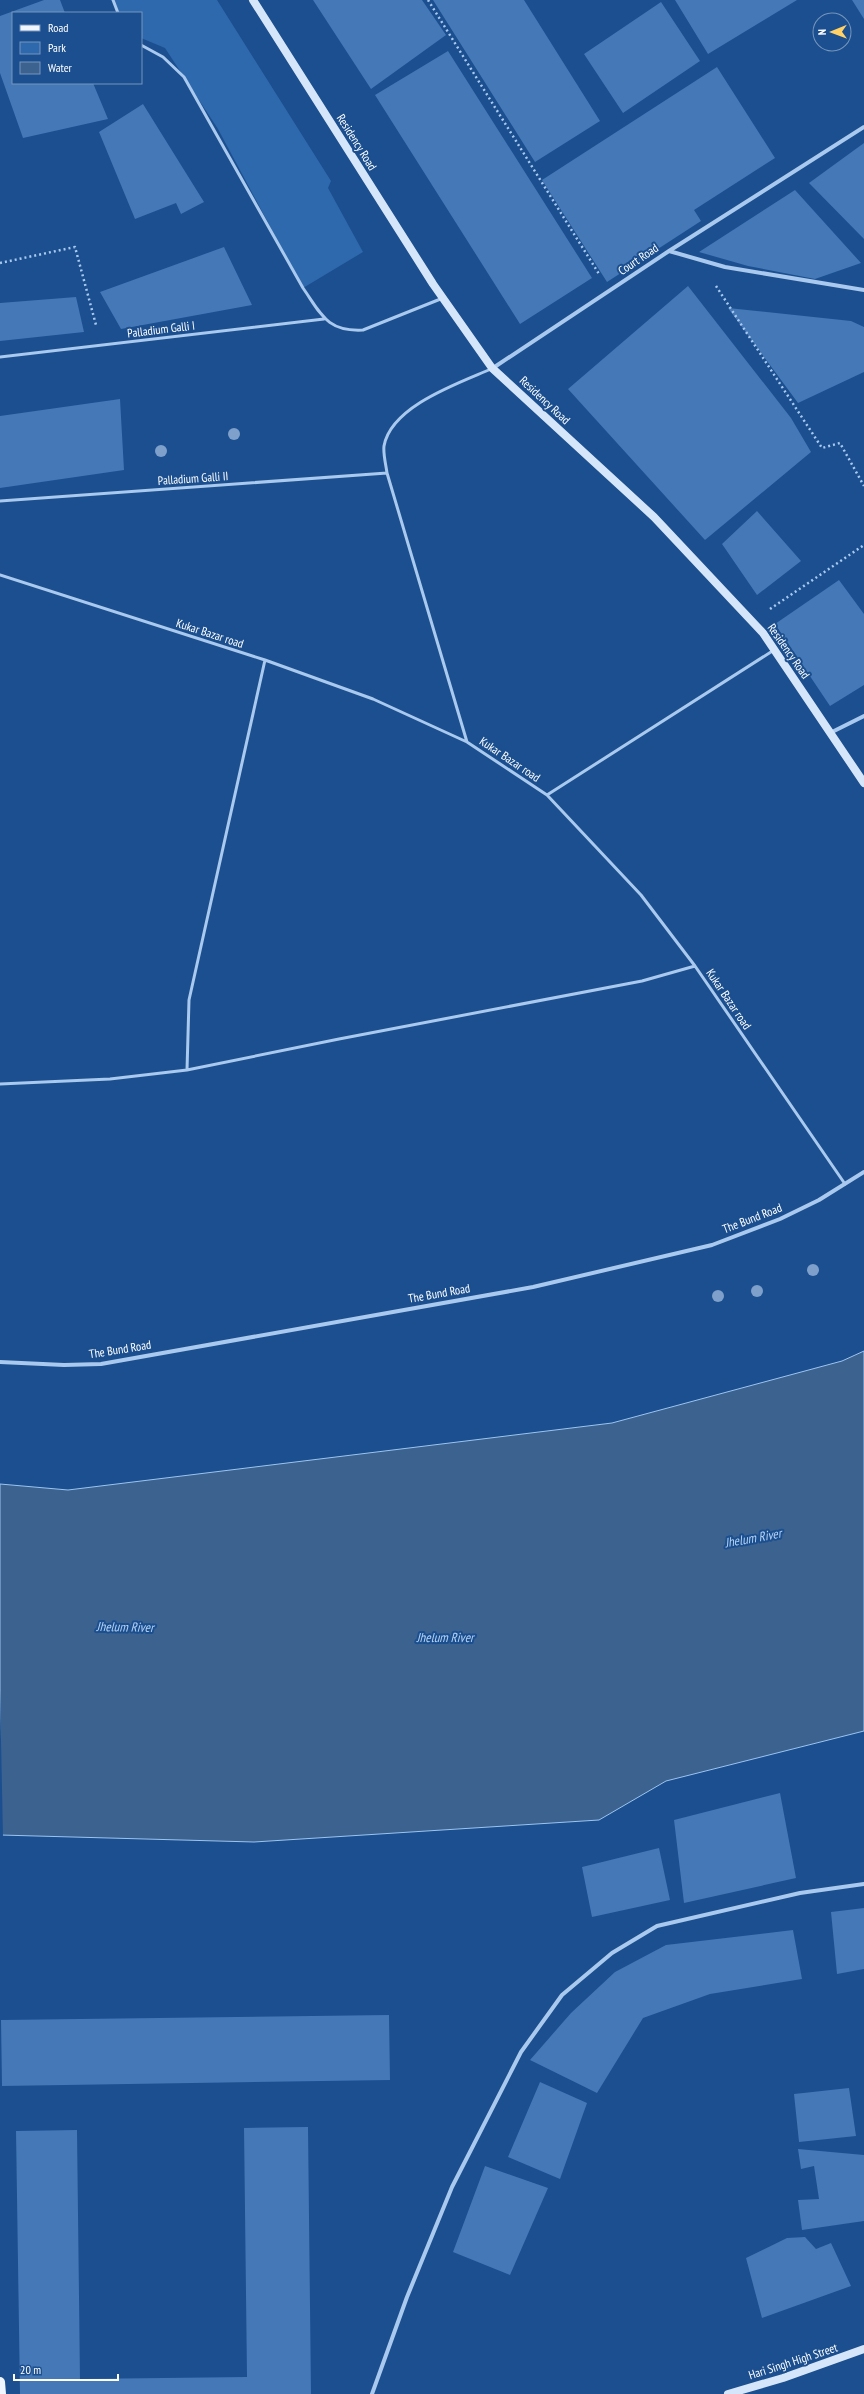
<svg xmlns="http://www.w3.org/2000/svg" width="864" height="2394" viewBox="0 0 864 2394" font-family="'PT Sans Narrow',sans-serif">
  <style>
    .green { fill: #2e69ad }
    .water { fill: #3c6290; stroke: #9cc4f0 }
    .pier { fill: #1b4f8f }
    .building { fill: #4478b7 }
    .lines { fill: none; stroke-linecap: round; stroke-linejoin: round }
    .path { stroke: #a9c9ee; stroke-width: 2.5; stroke-dasharray: 2 3; stroke-linecap: butt }
    .lane { stroke: #a9c9ee; stroke-width: 3 }
    .street { stroke: #a9c9ee; stroke-width: 4 }
    .secondary { stroke: #d6e6fa; stroke-width: 8 }
    .primary { stroke: #f0f6ff; stroke-width: 10 }
    .tree { fill: #7ea0ca }
    .labels { text-anchor: middle; dominant-baseline: central; stroke-width: 4; stroke-linejoin: round; paint-order: stroke }
    .street-label { font-size: 12px; fill: #fff; stroke: #1b4f8f }
    .water-label { font-size: 13px; font-style: italic; fill: #b5d3f5; stroke: #1b4f8f }
  </style>
  <rect width="100%" height="100%" fill="#1b4f8f"/>
  <path class="green" d="M113 0H217L331 181 328 188 363 252 303 288 218 129 165 48 141 38V13H118Z"/>
  <path class="water" d="M864 1351V1731L666 1781 599 1820 254 1842 0 1835V1484L68 1490 612 1423 842 1361Z"/>
  <path class="pier" d="M0 1690 3 1838 0 1837Z"/>
  <path class="building" d="M44 0H60L65 13H13V83H93L108 119 23 138 0 73V16Z
    M313 0H422L446 35 371 89Z
    M433 0H524L600 121 535 162Z
    M675 0H797L708 54Z
    M852 0H864V19Z
    M661 2 700 61 623 113 584 54Z
    M448 51 592 278 520 324 375 95Z
    M717 67 775 158 694 210 701 221 607 282 542 180Z
    M143 104 204 202 181 214 176 203 135 219 99 132Z
    M864 143V239L809 183Z
    M795 190 861 263 815 279 748 266 699 252Z
    M224 247 252 305 121 329 100 292Z
    M688 286 791 418 811 452 705 540 568 389Z
    M76 297 84 332 0 341V303Z
    M728 308 851 321 864 327V372L798 403Z
    M120 399 124 470 0 488V416Z
    M757 511 801 561 757 595 722 544Z
    M839 580 864 614V685L830 706 775 624Z
    M780 1793 796 1878 684 1903 674 1820Z
    M659 1848 670 1900 592 1917 582 1867Z
    M864 1908V1969L837 1974 831 1912Z
    M793 1930 802 1979 710 1994 643 2018 597 2093 530 2060 571 2013 615 1972 666 1945Z
    M389 2015 390 2080 2 2086 1 2020Z
    M540 2082 587 2103 560 2179 508 2157Z
    M849 2088 856 2136 799 2142 794 2094Z
    M308 2127 311 2394H20L16 2131 77 2130 80 2379 247 2377 244 2128Z
    M798 2149 864 2155V2221L802 2230 798 2200 819 2199 814 2166 801 2169Z
    M485 2166 548 2188 510 2275 453 2252Z
    M805 2237 816 2249 831 2243 851 2286 762 2318 746 2258 787 2238Z"/>
  <g class="lines">
    <path class="path" d="M428 0 599 274
      M0 263 75 247 96 325
      M716 286 822 448 840 443 864 486
      M770 609 864 545"/>
    <path class="lane" d="M113 0 118 13
      M141 45 163 57 184 77 303 288C321 314 327 332 363 330L443 298
      M0 357 324 319
      M0 501 387 473
      M0 575 265 660 373 699 467 742 547 795 641 895 695 966 845 1184
      M467 742 387 473C386 465 383 454 384 446 391 406 459 383 491 369
      M547 795 774 650
      M187 1070 189 1000 265 660
      M0 1084 110 1079 187 1070 339 1039 642 981 695 966"/>
    <path class="street" d="M669 251 864 127
      M493 368 669 251 725 267 864 290
      M830 733 864 716
      M0 1362 64 1365 101 1364 533 1287 712 1245 780 1219 819 1200 864 1172
      M372 2394 407 2297 452 2187 521 2052 562 1995 612 1953 657 1926 800 1893 864 1884"/>
    <path class="secondary" d="M253 0 433 284 492 368 654 517 763 633 864 783
      M728 2394 783 2378 864 2349"/>
    <path class="primary" d="M0 2382 1 2394"/>
  </g>
  <g class="tree">
    <circle cx="234" cy="434" r="6"/>
    <circle cx="161" cy="451" r="6"/>
    <circle cx="813" cy="1270" r="6"/>
    <circle cx="757" cy="1291" r="6"/>
    <circle cx="718" cy="1296" r="6"/>
  </g>
  <g class="labels">
    <g class="street-label">
      <text transform="translate(357 142) rotate(58)">Residency Road</text>
      <text transform="translate(638 259) rotate(-34)">Court Road</text>
      <text transform="translate(161 329) rotate(-7)">Palladium Galli I</text>
      <text transform="translate(545 400) rotate(43)">Residency Road</text>
      <text transform="translate(193 478) rotate(-4)">Palladium Galli II</text>
      <text transform="translate(210 633) rotate(18)">Kukar Bazar road</text>
      <text transform="translate(789 651) rotate(55)">Residency Road</text>
      <text transform="translate(510 759) rotate(34)">Kukar Bazar road</text>
      <text transform="translate(729 999) rotate(56)">Kukar Bazar road</text>
      <text transform="translate(752 1218) rotate(-21)">The Bund Road</text>
      <text transform="translate(439 1293) rotate(-10)">The Bund Road</text>
      <text transform="translate(120 1349) rotate(-9)">The Bund Road</text>
      <text transform="translate(793 2361) rotate(-18)">Hari Singh High Street</text>
    </g>
    <g class="water-label">
      <text transform="translate(753 1538) rotate(-10)">Jhelum River</text>
      <text transform="translate(125 1627) rotate(1)">Jhelum River</text>
      <text x="445" y="1637">Jhelum River</text>
    </g>
  </g>
  <rect x="12" y="12" width="130" height="72" fill="#1b4f8f" stroke="#7695bc"/>
  <rect x="20" y="25" width="20" height="6" fill="#f0f6ff" stroke="#7695bc"/>
  <text x="48" y="32" font-size="12" fill="#ffffff">Road</text>
  <rect x="20" y="42" width="20" height="12" fill="#2e69ad" stroke="#7695bc"/>
  <text x="48" y="52" font-size="12" fill="#ffffff">Park</text>
  <rect x="20" y="62" width="20" height="12" fill="#3c6290" stroke="#7695bc"/>
  <text x="48" y="72" font-size="12" fill="#ffffff">Water</text>
  <g transform="translate(832 32) rotate(269)"><circle r="19" fill="#1b4f8f" stroke="#7695bc"/>
  <path d="M0-3L7 15L0 10L-7 15Z" fill="#ffd166"/>
  <text y="-6" font-size="11" font-weight="bold" text-anchor="middle" fill="#ffffff">N</text>
  </g>
  <path d="M14 2374v6h104v-6" fill="none" stroke="#ffffff" stroke-width="2"/>
  <text x="20" y="2374" font-size="12" fill="#ffffff" stroke="#1b4f8f" stroke-width="3" paint-order="stroke">20 m</text>
</svg>
